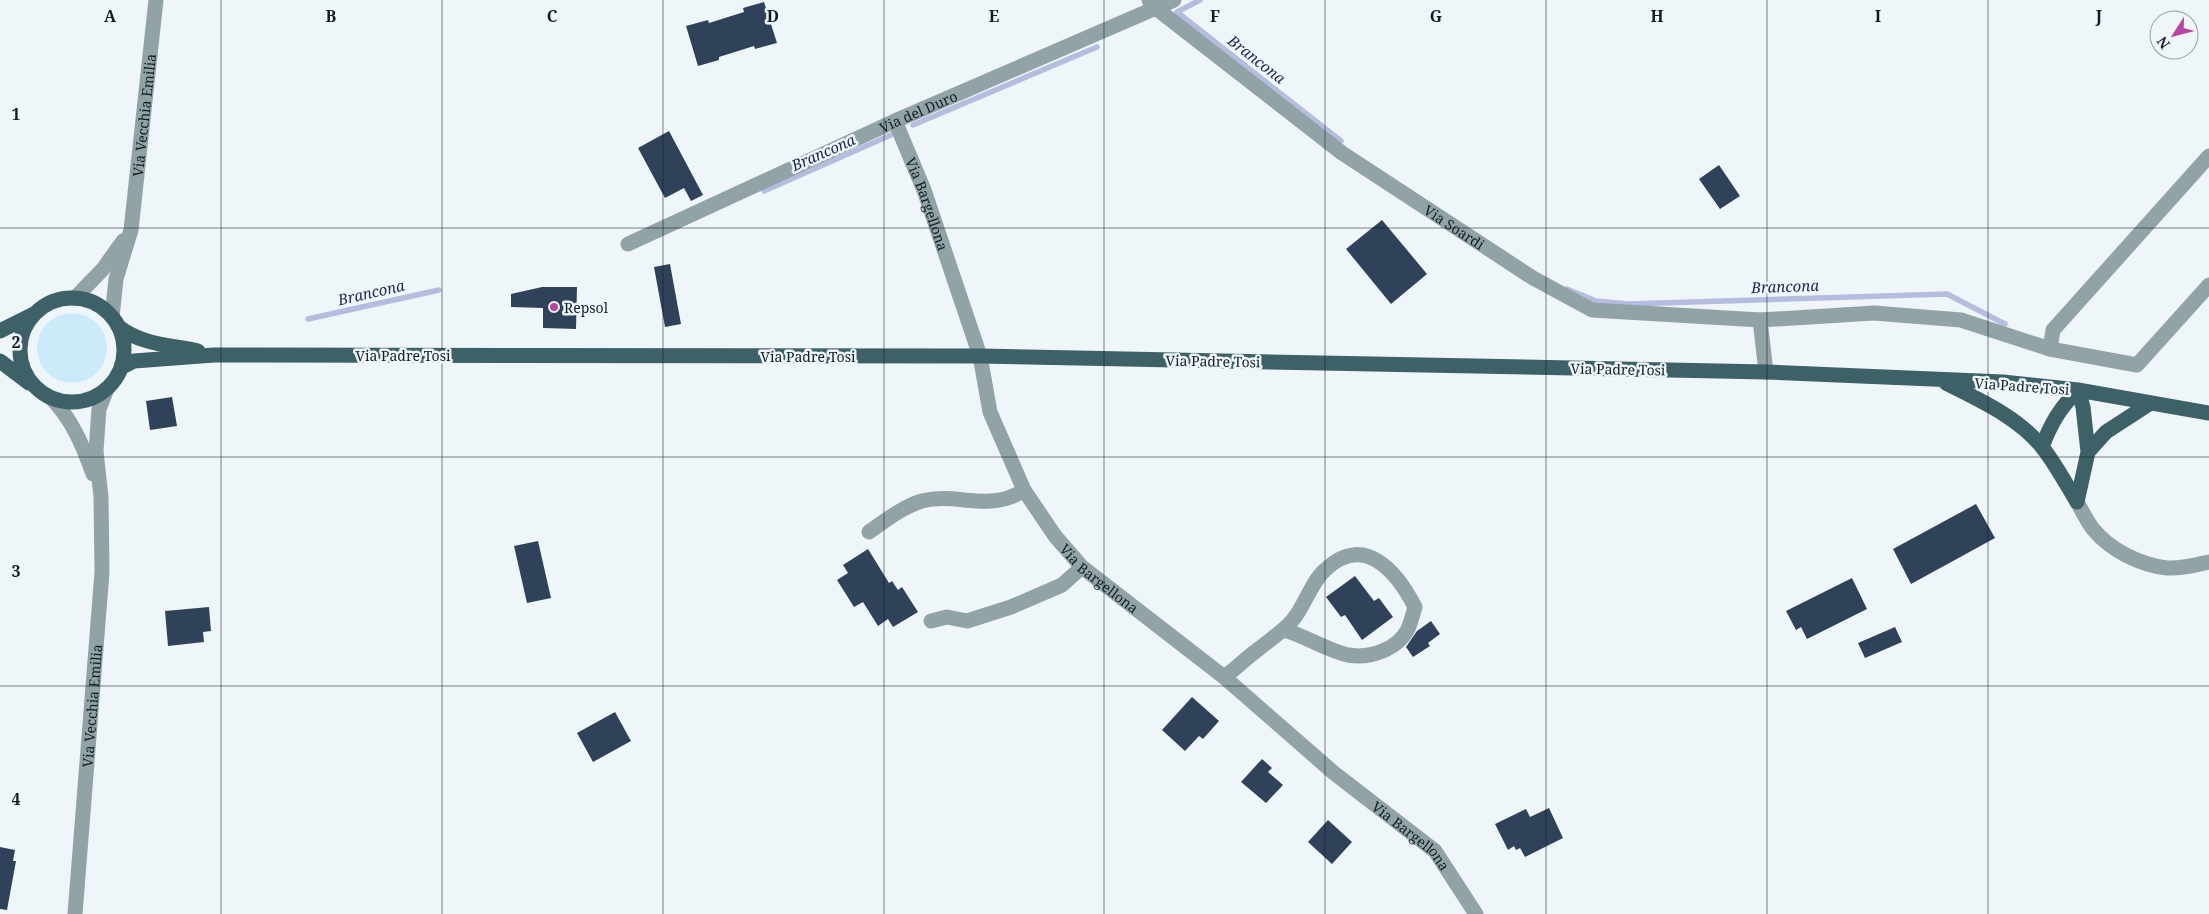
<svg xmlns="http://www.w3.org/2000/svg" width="2209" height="914" viewBox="0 0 2209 914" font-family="'Noto Serif',serif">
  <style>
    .green { fill: #cdeafa }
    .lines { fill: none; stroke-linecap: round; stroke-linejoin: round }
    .stream { stroke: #b5bdde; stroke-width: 5.5 }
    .building { fill: #2f425a }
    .minor { stroke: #91a3a7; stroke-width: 15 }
    .major { stroke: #3e6067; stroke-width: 15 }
    .grid { fill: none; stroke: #101d25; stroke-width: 1; stroke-opacity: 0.55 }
    .poi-dot { fill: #b746a1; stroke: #eff6fa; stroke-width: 2 }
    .labels { text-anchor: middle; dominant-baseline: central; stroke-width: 5; stroke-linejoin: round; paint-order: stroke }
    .street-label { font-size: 14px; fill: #101d25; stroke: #eff6fa }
    .poi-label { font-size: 14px; fill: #101d25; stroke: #eff6fa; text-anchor: start }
    .water-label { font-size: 15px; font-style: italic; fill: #222853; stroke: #eff6fa }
    .grid-label { font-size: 16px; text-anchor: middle; font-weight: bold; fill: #101d25; stroke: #eff6fa; stroke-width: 5; stroke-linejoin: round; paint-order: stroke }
  </style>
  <rect width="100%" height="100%" fill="#eff6fa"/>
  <path class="green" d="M37 348a35 35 0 1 1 70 0a35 35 0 1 1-70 0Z"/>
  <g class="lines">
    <path class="stream" d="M1200 0 1177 12 1341 141
      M913 125 1097 47
      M764 191 891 135
      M1567 289 1596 301 1628 304 1947 294 2005 324
      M308 319 439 290"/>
  </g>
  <path class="building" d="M764 2 777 43 755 49 754 46 719 57V60L698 66 686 26 708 20 709 23 744 12 743 8Z
    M669 131 703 195 691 201 684 188 665 198 638 148Z
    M1719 165 1740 196 1720 209 1699 179Z
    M1382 220 1427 274 1391 304 1346 249Z
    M670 264 681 324 665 327 654 267Z
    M542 287H577L576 329 543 328V308L511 307V294Z
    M172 397 177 426 150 430 146 401Z
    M1976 504 1995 538 1911 584 1893 549Z
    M538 541 551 598 527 603 514 546Z
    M868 549 889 583 892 581 898 590 902 587 918 612 893 627 888 619 878 626 863 602 854 607 837 580 848 573 843 565Z
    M1355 576 1374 601 1379 598 1393 617 1362 640 1345 615 1341 617 1326 597Z
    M1852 578 1867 609 1807 639 1801 627 1796 630 1786 611Z
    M209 607 211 631 203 632 204 642 168 646 165 611Z
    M1431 621 1440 634 1428 643 1430 646 1413 657 1406 647 1417 631Z
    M1895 627 1902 642 1865 658 1858 643Z
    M1192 697 1219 721 1203 739 1199 736 1185 751 1162 730Z
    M615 712 631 741 593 762 577 733Z
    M1262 759 1272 768 1268 772 1283 785 1266 803 1241 782Z
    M1549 808 1563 838 1525 857 1520 848 1516 850 1514 846 1508 850 1495 824 1526 809 1530 817Z
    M1328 820 1352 842 1332 864 1308 842Z
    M0 847 15 850 13 861H16L7 910 0 909Z"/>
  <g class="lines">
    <g class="minor">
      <path id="s1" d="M1149 0 1157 9 1342 153 1533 278 1592 310 1760 320 1766 372"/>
      <path id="s2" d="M895 121 924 190 980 356 990 412 1024 490 1055 536 1082 567 1224 677 1334 773 1435 851 1476 914"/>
      <path id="s3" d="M628 244 895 121 1174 0"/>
      <path d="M75 298 103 269 123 241"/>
      <path id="s4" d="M112 317 116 279 131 230 156 0"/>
      <path d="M1760 320 1874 313 1961 320 2050 349 2053 330 2209 156"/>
      <path d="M2050 349 2137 365 2209 285"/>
      <path d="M51 398C72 419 83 446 93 474"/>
      <path d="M2077 502C2082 511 2087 521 2093 529 2110 550 2140 565 2167 568 2181 569 2196 565 2209 562"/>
      <path d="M869 532C885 521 902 507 922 501 957 492 991 513 1024 490"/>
      <path d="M931 621 947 617 967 621 1011 607 1062 585 1082 567"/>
      <path d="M1224 677C1237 668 1247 657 1260 648 1271 639 1282 632 1292 621 1305 606 1311 582 1325 570 1364 532 1397 572 1415 607 1413 614 1411 622 1408 629 1398 649 1370 659 1348 655 1326 650 1306 636 1284 630"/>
      <path id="s5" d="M75 914 102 572 101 497 96 451 99 409 107 389"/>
    </g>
    <path class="major" d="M20 350a52 52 0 1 1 104 0a52 52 0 1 1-104 0Z
      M119 327C142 345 171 345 198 351
      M0 331 34 314
      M0 361 29 383
      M122 367 134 361 214 355 980 356 1766 372 2003 382 2078 390 2209 413
      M1946 383C1979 400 2018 417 2042 447 2055 463 2066 484 2077 502
      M2042 447C2051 423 2060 408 2078 390
      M2088 452 2106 432 2149 404
      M2077 502 2088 452 2083 407 2078 390"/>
  </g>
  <path class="grid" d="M221 0V914M442 0V914M663 0V914M884 0V914M1104 0V914M1325 0V914M1546 0V914M1767 0V914M1988 0V914M0 228H2209M0 457H2209M0 686H2209"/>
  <circle class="poi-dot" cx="554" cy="307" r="5"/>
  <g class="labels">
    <g class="street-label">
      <text stroke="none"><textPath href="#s3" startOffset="319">Via del Duro</textPath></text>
      <text stroke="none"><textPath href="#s4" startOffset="205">Via Vecchia Emilia</textPath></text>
      <text stroke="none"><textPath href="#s2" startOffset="89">Via Bargellona</textPath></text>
      <text stroke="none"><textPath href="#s1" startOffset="381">Via Soardi</textPath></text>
      <text x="403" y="355">Via Padre Tosi</text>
      <text x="808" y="356">Via Padre Tosi</text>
      <text transform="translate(1213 361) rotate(1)">Via Padre Tosi</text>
      <text transform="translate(1618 369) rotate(1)">Via Padre Tosi</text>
      <text transform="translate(2022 386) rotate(4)">Via Padre Tosi</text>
      <text stroke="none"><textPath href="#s2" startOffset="509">Via Bargellona</textPath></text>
      <text stroke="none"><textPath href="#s5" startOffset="209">Via Vecchia Emilia</textPath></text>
      <text stroke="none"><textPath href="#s2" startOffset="914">Via Bargellona</textPath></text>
    </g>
    <g class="poi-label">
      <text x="564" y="307">Repsol</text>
    </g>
    <g class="water-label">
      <text transform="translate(1257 59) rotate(38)">Brancona</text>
      <text transform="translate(823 152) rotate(-24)">Brancona</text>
      <text transform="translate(1785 286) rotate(-2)">Brancona</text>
      <text transform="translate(371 292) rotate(-13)">Brancona</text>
    </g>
  </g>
  <g class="grid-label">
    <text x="110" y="22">A</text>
    <text x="331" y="22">B</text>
    <text x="552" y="22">C</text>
    <text x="773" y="22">D</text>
    <text x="994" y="22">E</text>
    <text x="1215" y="22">F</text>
    <text x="1436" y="22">G</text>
    <text x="1657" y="22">H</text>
    <text x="1878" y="22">I</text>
    <text x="2099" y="22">J</text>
    <text x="16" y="120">1</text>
    <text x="16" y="348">2</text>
    <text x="16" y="577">3</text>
    <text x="16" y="805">4</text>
  </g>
  <g transform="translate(2174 35) rotate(234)"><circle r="24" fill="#eff6fa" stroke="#969fa5"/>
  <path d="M0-4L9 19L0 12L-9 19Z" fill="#b746a1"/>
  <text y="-8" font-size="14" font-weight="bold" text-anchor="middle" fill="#101d25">N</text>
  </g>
</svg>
